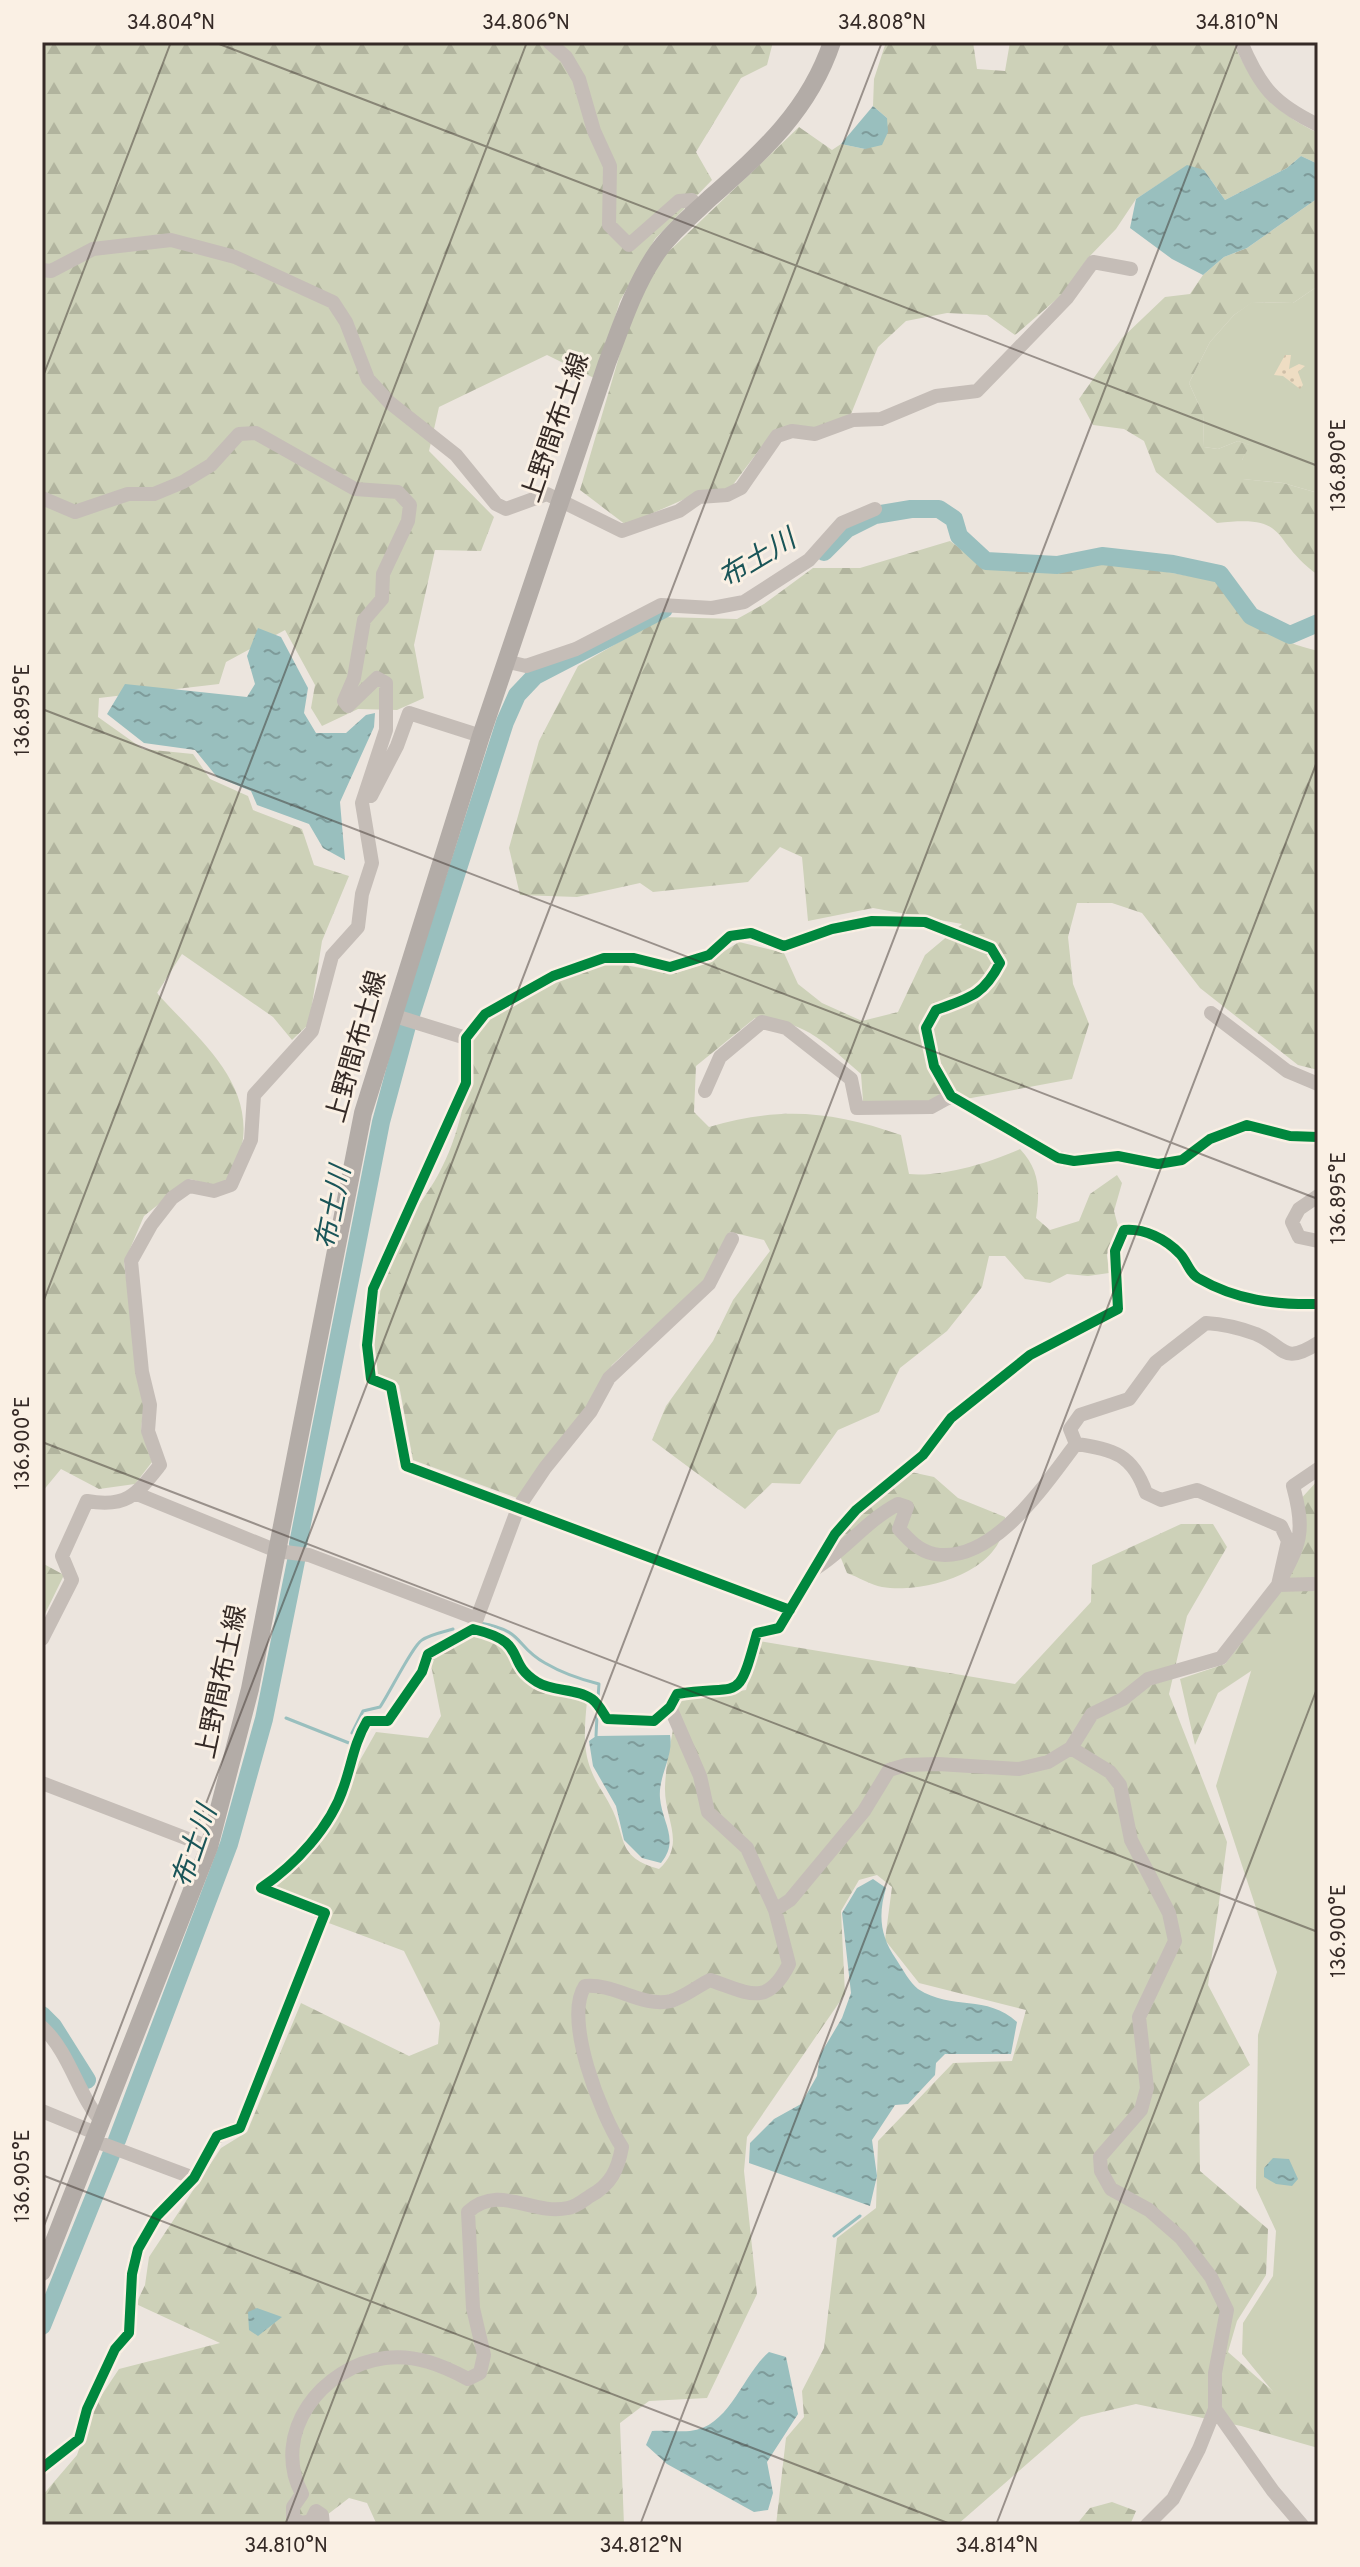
<svg xmlns="http://www.w3.org/2000/svg" width="1360" height="2567" viewBox="0 0 1360 2567" font-family="Overpass,'Noto Sans JP',sans-serif">
  <style>
    .green { fill: #cdd1b8 }
    .forest { fill: url(#forest-firs) }
    .sand { fill: url(#sand-dots) }
    .water { fill: url(#water-ripples) }
    .lines { fill: none; stroke-linecap: round; stroke-linejoin: round }
    .stream { stroke: #99bfbe; stroke-width: 3 }
    .river { stroke: #99bfbe; stroke-width: 18 }
    .minor { stroke: #c5bdb7; stroke-width: 14 }
    .major { stroke: #b3aca7; stroke-width: 18 }
    .cycleway-casing { stroke: #faf0e4; stroke-width: 15 }
    .cycleway { stroke: #00873e; stroke-width: 10 }
    .ticks { fill: none; stroke: #352a26; stroke-width: 2; stroke-opacity: 0.45 }
    .labels { text-anchor: middle; dominant-baseline: central; stroke-width: 6; stroke-linejoin: round; paint-order: stroke }
    .street-label { font-size: 26px; fill: #352a26; stroke: #faf0e4 }
    .water-label { font-size: 28px; font-style: italic; fill: #1a5558; stroke: #faf0e4 }
    .neatline { fill: none; stroke: #352a26; stroke-width: 3 }
    .ticks-label { font-size: 20px; text-anchor: middle; fill: #352a26 }
  </style>
  <defs>
    <pattern id="forest-firs" width="22" height="20" patternUnits="userSpaceOnUse" patternTransform="scale(2)"><rect width="22" height="20" fill="#cdd1b8"/><path d="M5 1l3.5 6h-7zM16 11l3.5 6h-7z" fill="#b1b49e"/></pattern>
    <pattern id="sand-dots" width="8" height="8" patternUnits="userSpaceOnUse" patternTransform="scale(2)"><rect width="8" height="8" fill="#eeddc3"/><path d="M2 2h.1M6 6h.1" fill="none" stroke="#cdbea7" stroke-width="1.8" stroke-linecap="round"/></pattern>
    <pattern id="water-ripples" width="26" height="14" patternUnits="userSpaceOnUse" patternTransform="scale(2)"><rect width="26" height="14" fill="#99bfbe"/><path d="M2 4q2-2 4 0t4 0M15 11q2-2 4 0t4 0" fill="none" stroke="#7e9b9a"/></pattern>
  </defs>
  <rect width="100%" height="100%" fill="#ece5de"/>
  <path class="green" d="M1318 286V493L1283 483 1242 479V460L1249 445 1238 441 1218 449 1204 447 1203 414 1189 383 1210 342 1234 315 1252 302 1293 303Z
    M1318 1559V2413L1288 2410 1242 2354 1243 2323 1273 2276 1276 2231 1256 2188 1258 2035 1277 1972 1216 1786 1256 1655Z"/>
  <path class="forest" d="M42 42H773L767 65 741 78 696 152 712 180 655 239 620 301 596 379 547 355 439 407 429 451 494 517 481 551 435 550 414 645 424 698 397 710 358 709 322 726 311 708 315 685 285 630 226 662 219 684 99 698 98 717 143 749 193 754 210 779 248 796 253 810 302 829 314 865 349 876 322 941 309 1024 292 1040 273 1017 182 954 157 993C193 1034 250 1077 243 1139 241 1152 232 1167 227 1180L212 1185 190 1179 144 1216 124 1263 144 1405 141 1430 152 1462 135 1484 99 1489 61 1469 42 1492Z
    M886 42H973L977 69 1005 71 1010 42H1233C1253 87 1273 112 1318 133V164L1301 156 1287 168 1225 200 1204 170 1168 178 1136 199 1116 229 1087 259 1065 292 1015 335 987 315 947 313 906 321 878 347 851 414 817 429 772 433 729 490 696 494 626 525 580 490 633 309 662 258 799 127 832 150 841 144 865 149 887 118 873 106 874 79Z
    M1318 198V286L1293 303 1253 302 1234 315 1210 342 1189 383 1203 414 1204 447 1218 449 1238 441 1250 445 1242 460 1243 479 1283 483 1318 493V575C1268 539 1292 514 1217 523L1156 472 1144 441 1124 429 1093 425 1079 399 1122 338 1165 297 1190 294 1203 275 1224 257 1247 248Z
    M950 541 983 565 1053 571 1106 561 1217 581C1250 624 1264 637 1318 651V1070L1298 1065 1200 988 1142 913 1112 903H1077L1068 937 1073 984 1089 1024 1072 1079 934 1105 863 1101 861 1074C824 1042 806 1021 755 1018L696 1066 694 1112 709 1127C781 1106 831 1111 901 1135L909 1174C942 1177 989 1163 1020 1149 1040 1170 1040 1191 1036 1218L1050 1230 1079 1221 1090 1194 1117 1175 1122 1183 1114 1211 1118 1226 1107 1255 1109 1273 1088 1276 1067 1274 1050 1283 1025 1279 1005 1256H989L982 1287 947 1331 900 1368 879 1412 838 1430 800 1484 772 1483 745 1509 652 1440 666 1406 713 1341 733 1300 770 1251 764 1240 730 1232 705 1280 612 1365 594 1398 517 1498 413 1460 399 1385 375 1374C368 1322 379 1273 405 1227 415 1209 428 1193 438 1175 459 1138 471 1082 471 1040L495 1014 549 985 604 961 672 974 704 964 739 942 784 953 798 984 822 1003 862 1021 898 1012 925 955 962 924 873 908 808 921 802 857 780 847 748 882 653 892 640 883 577 897 520 895 509 848 539 741 578 666 662 617 737 619 764 604 813 568H860Z
    M897 1469 934 1477 958 1498 1005 1517C1006 1571 926 1594 882 1587 871 1585 858 1577 847 1573L836 1546 865 1499Z
    M1318 1480V1576L1257 1667 1218 1693 1195 1745 1180 1679 1225 1664 1272 1603 1299 1556 1298 1502Z
    M1181 1524H1213L1227 1547 1187 1616 1169 1694 1227 1842 1208 1985 1250 2065 1199 2102 1200 2171 1268 2229 1266 2275 1237 2321 1228 2352 1285 2402 1318 2405V2448L1241 2426 1136 2404 1081 2417 957 2525H776L786 2438 804 2417 802 2391 824 2348 837 2238 876 2208 878 2141 953 2063 1012 2061 1026 2010 919 1983 885 1940 892 1887 877 1875 859 1880 841 1911 845 1994 747 2137 744 2171 757 2294 707 2398 649 2401 620 2423 624 2525H377L367 2503 349 2498 314 2525H42V2496L77 2455 93 2408 119 2369 220 2343 136 2304 145 2285 149 2257 221 2148 247 2132 301 2003 409 2056 438 2044 440 2023 404 1951 326 1922 271 1889 305 1857 376 1732 428 1738 441 1716 430 1660 469 1636C507 1642 511 1653 530 1684L587 1701C585 1723 582 1748 591 1770 596 1784 606 1796 612 1809 627 1840 617 1857 659 1869 687 1844 664 1819 665 1787 666 1759 674 1729 678 1700L746 1690 759 1641 1015 1684 1091 1602 1092 1565Z
    M42 1563 64 1575 42 1620Z
    M1112 2502 1136 2511 1130 2525H1076L1090 2508Z"/>
  <path class="sand" d="M1285 355H1291L1289 369 1299 364 1305 366 1298 372 1303 385 1300 389 1283 376 1274 375Z"/>
  <path class="water" d="M873 106 887 118 888 132 882 145 865 149 841 144Z
    M1301 156 1318 164V198L1247 248 1224 257 1203 275 1172 259 1130 228 1136 199 1187 165 1204 170 1225 200 1287 168Z
    M258 628 281 637 308 688 304 713 316 733H346L366 715 375 713 374 727 340 802 345 860 323 848 309 824 257 805 251 791 217 777 195 750 144 743 107 714 125 684 247 697 255 684 247 656Z
    M670 1735C674 1756 658 1776 660 1798 662 1823 680 1840 661 1863L642 1858 624 1840 616 1806 593 1766 589 1741 596 1736Z
    M873 1879 886 1888C878 1915 880 1936 896 1959 902 1968 910 1983 918 1989 952 2011 987 1994 1017 2022L1011 2054H945L936 2063 935 2075 908 2104 895 2105 872 2140 877 2176 870 2206 749 2163 750 2143 774 2119 801 2104 817 2076 820 2055 842 2018 851 1993 842 1913 857 1888Z
    M1273 2158 1289 2159 1298 2179 1292 2186 1276 2184 1264 2177V2168Z
    M257 2308 282 2317 258 2336 249 2330 248 2312Z
    M769 2352 786 2357 798 2414 767 2462 773 2493 768 2510 754 2512 667 2464 646 2445 652 2431C665 2430 678 2432 690 2431 730 2427 742 2375 769 2352Z"/>
  <g class="lines">
    <path class="stream" d="M480 1623C526 1631 514 1646 545 1663 562 1673 579 1679 599 1684L598 1698
      M286 1718 349 1743
      M352 1733 363 1711 380 1707C389 1694 413 1645 422 1640 431 1634 444 1632 453 1629
      M596 1736 597 1715
      M834 2236 860 2216"/>
    <path class="river" d="M824 552 847 529 875 515 911 509H939L954 519 959 536 986 561 1057 565 1102 556 1173 564 1220 574 1251 616 1290 635 1318 623
      M411 1015 505 722 517 695 535 676 664 609
      M298 1544 381 1122 407 1026
      M42 2015 53 2026 87 2080
      M117 2140 229 1844 264 1719 296 1561
      M42 2326 111 2155"/>
    <path class="minor" d="M549 42 566 57 579 79 594 131 610 166 609 225 629 245 679 201 692 200V215
      M1241 42C1260 87 1274 104 1318 125
      M42 270 51 271 93 249 171 240 235 257 333 302 346 322 368 379 389 402 456 455 496 504 506 509 547 494 622 531 679 511 699 497 727 495 741 488 777 436 792 431 815 434 853 420 881 419 936 396 977 391 1067 298 1093 262 1131 269
      M42 498 75 512 128 494H154L183 482 211 465 239 434 256 433 355 489 398 492 410 505 408 521 383 574 382 599 364 620 354 678 344 701 348 706 377 678 386 683V730L362 803 372 863 362 894 358 927 332 956 312 1031 254 1095 251 1140 231 1185 214 1191 189 1186 172 1198 151 1225 131 1261 142 1372 150 1405 148 1431 160 1465C136 1495 127 1508 87 1501L62 1556 72 1580 42 1639
      M505 661 526 666 576 649 661 605 712 608 744 602 809 560 842 523 875 509
      M371 796 397 746 409 713 481 736
      M1211 1013 1287 1071 1318 1084
      M392 1015 466 1038
      M705 1091 720 1057 762 1022 786 1028 851 1079 857 1108 931 1107 951 1096
      M1318 1196 1299 1209 1292 1222 1299 1237 1318 1241
      M1076 1444 1070 1429 1080 1415 1129 1399 1156 1362 1206 1323C1223 1324 1240 1328 1256 1334 1286 1347 1282 1366 1318 1343
      M137 1494 277 1551 309 1555 475 1618
      M816 1568C846 1549 866 1521 898 1504L907 1507 899 1529C909 1540 919 1551 934 1554 993 1565 1046 1483 1076 1444
      M1313 1584 1278 1585C1300 1544 1306 1533 1293 1486L1318 1469
      M790 1610 406 1466 391 1387 371 1379 367 1345 373 1289 466 1083V1038L485 1014 553 976 604 958H634L670 967 709 955 730 936 751 933 784 946 832 929 872 921 925 922 991 948 1000 963C983 996 969 998 936 1010L926 1028 934 1066 951 1096 1058 1158 1074 1161 1118 1156 1158 1164 1182 1160 1210 1139 1247 1125 1290 1136 1318 1137
      M473 1629 518 1508 545 1468 591 1411 609 1378 709 1284 732 1239
      M1071 1748 1110 1772 1120 1785 1131 1840 1169 1913 1175 1941 1139 2017 1147 2088 1141 2110 1100 2157 1101 2171 1111 2189 1149 2210 1181 2238 1211 2277 1227 2310 1215 2373V2409L1199 2449 1173 2499 1147 2525
      M42 1783 209 1847
      M775 1910 790 1900 864 1811 889 1770 906 1765 938 1764 1019 1769 1048 1762 1071 1748 1092 1714 1123 1699 1148 1679 1221 1658 1278 1585 1288 1541 1281 1526 1197 1490 1161 1500 1146 1493C1133 1455 1114 1449 1076 1444
      M42 2027C71 2054 77 2094 102 2122
      M42 2111 98 2134
      M95 2141 194 2178
      M1215 2409 1273 2491 1302 2525
      M42 2468 79 2439 87 2409 115 2349 129 2333 132 2274 138 2249 157 2216 194 2178 217 2136 240 2128 325 1913 261 1888C295 1865 331 1827 344 1786 352 1763 354 1743 367 1721H388L422 1672 428 1654 473 1629C531 1643 503 1661 537 1682 553 1692 577 1688 592 1699 598 1703 603 1713 607 1719L654 1721 670 1707 677 1694C741 1683 737 1707 757 1633L779 1628 835 1534 856 1510 923 1455 951 1418 1030 1355 1118 1309 1115 1251 1124 1230C1144 1228 1166 1239 1180 1254 1187 1261 1189 1273 1198 1278 1236 1300 1275 1305 1318 1304
      M323 2525 322 2515 316 2511 311 2521 301 2523 293 2518V2507L302 2494C270 2433 322 2366 385 2358 415 2354 442 2365 468 2379L480 2373 484 2355 473 2308 468 2212C500 2183 532 2216 568 2208 576 2207 584 2200 590 2196 611 2185 618 2169 622 2147 601 2115 563 2019 585 1986 615 1983 642 2008 671 2001 684 1997 698 1986 710 1980 749 1993 767 2008 789 1964L775 1910 747 1848 708 1812 700 1776 670 1707"/>
    <path class="major" d="M42 2272 209 1847 250 1689 363 1113 481 736 607 363C621 327 633 289 654 257 668 235 691 216 709 199 762 152 809 111 832 42"/>
    <g class="cycleway-casing">
      <path id="cycleway" d="M790 1610 406 1466 391 1387 371 1379 367 1345 373 1289 466 1083V1038L485 1014 553 976 604 958H634L670 967 709 955 730 936 751 933 784 946 832 929 872 921 925 922 991 948 1000 963C983 996 969 998 936 1010L926 1028 934 1066 951 1096 1058 1158 1074 1161 1118 1156 1158 1164 1182 1160 1210 1139 1247 1125 1290 1136 1318 1137
        M42 2468 79 2439 87 2409 115 2349 129 2333 132 2274 138 2249 157 2216 194 2178 217 2136 240 2128 325 1913 261 1888C295 1865 331 1827 344 1786 352 1763 354 1743 367 1721H388L422 1672 428 1654 473 1629C531 1643 503 1661 537 1682 553 1692 577 1688 592 1699 598 1703 603 1713 607 1719L654 1721 670 1707 677 1694C741 1683 737 1707 757 1633L779 1628 835 1534 856 1510 923 1455 951 1418 1030 1355 1118 1309 1115 1251 1124 1230C1144 1228 1166 1239 1180 1254 1187 1261 1189 1273 1198 1278 1236 1300 1275 1305 1318 1304"/>
    </g>
    <use href="#cycleway" class="cycleway"/>
  </g>
  <path class="ticks" d="M214 42 1318 466M42 379 171 42M42 709 1318 1199M42 1305 527 42M42 1442 1318 1932M42 2175 953 2525M42 2231 882 42M285 2525 1238 42M640 2525 1318 759M996 2525 1318 1686"/>
  <g class="labels">
    <g class="street-label">
      <text transform="translate(557 428) rotate(-71)">上野間布土線</text>
      <text transform="translate(358 1047) rotate(-74)">上野間布土線</text>
      <text transform="translate(223 1682) rotate(-78)">上野間布土線</text>
    </g>
    <g class="water-label">
      <text transform="translate(758 560) rotate(-31)">布土川</text>
      <text transform="translate(335 1208) rotate(-79)">布土川</text>
      <text transform="translate(196 1847) rotate(-71)">布土川</text>
    </g>
  </g>
  <rect width="1360" height="2567" fill="none" stroke="#faf0e4" stroke-width="88"/>
  <rect x="44" y="44" width="1272" height="2479" class="neatline"/>
  <g class="ticks-label">
    <text x="171" y="29">34.804°N</text>
    <text x="526" y="29">34.806°N</text>
    <text x="882" y="29">34.808°N</text>
    <text x="1237" y="29">34.810°N</text>
    <text transform="translate(1338 465) rotate(-90)" y="7">136.890°E</text>
    <text transform="translate(22 710) rotate(-90)" y="7">136.895°E</text>
    <text transform="translate(1338 1198) rotate(-90)" y="7">136.895°E</text>
    <text transform="translate(22 1443) rotate(-90)" y="7">136.900°E</text>
    <text transform="translate(1338 1931) rotate(-90)" y="7">136.900°E</text>
    <text transform="translate(22 2176) rotate(-90)" y="7">136.905°E</text>
    <text x="286" y="2552">34.810°N</text>
    <text x="641" y="2552">34.812°N</text>
    <text x="997" y="2552">34.814°N</text>
  </g>
</svg>
